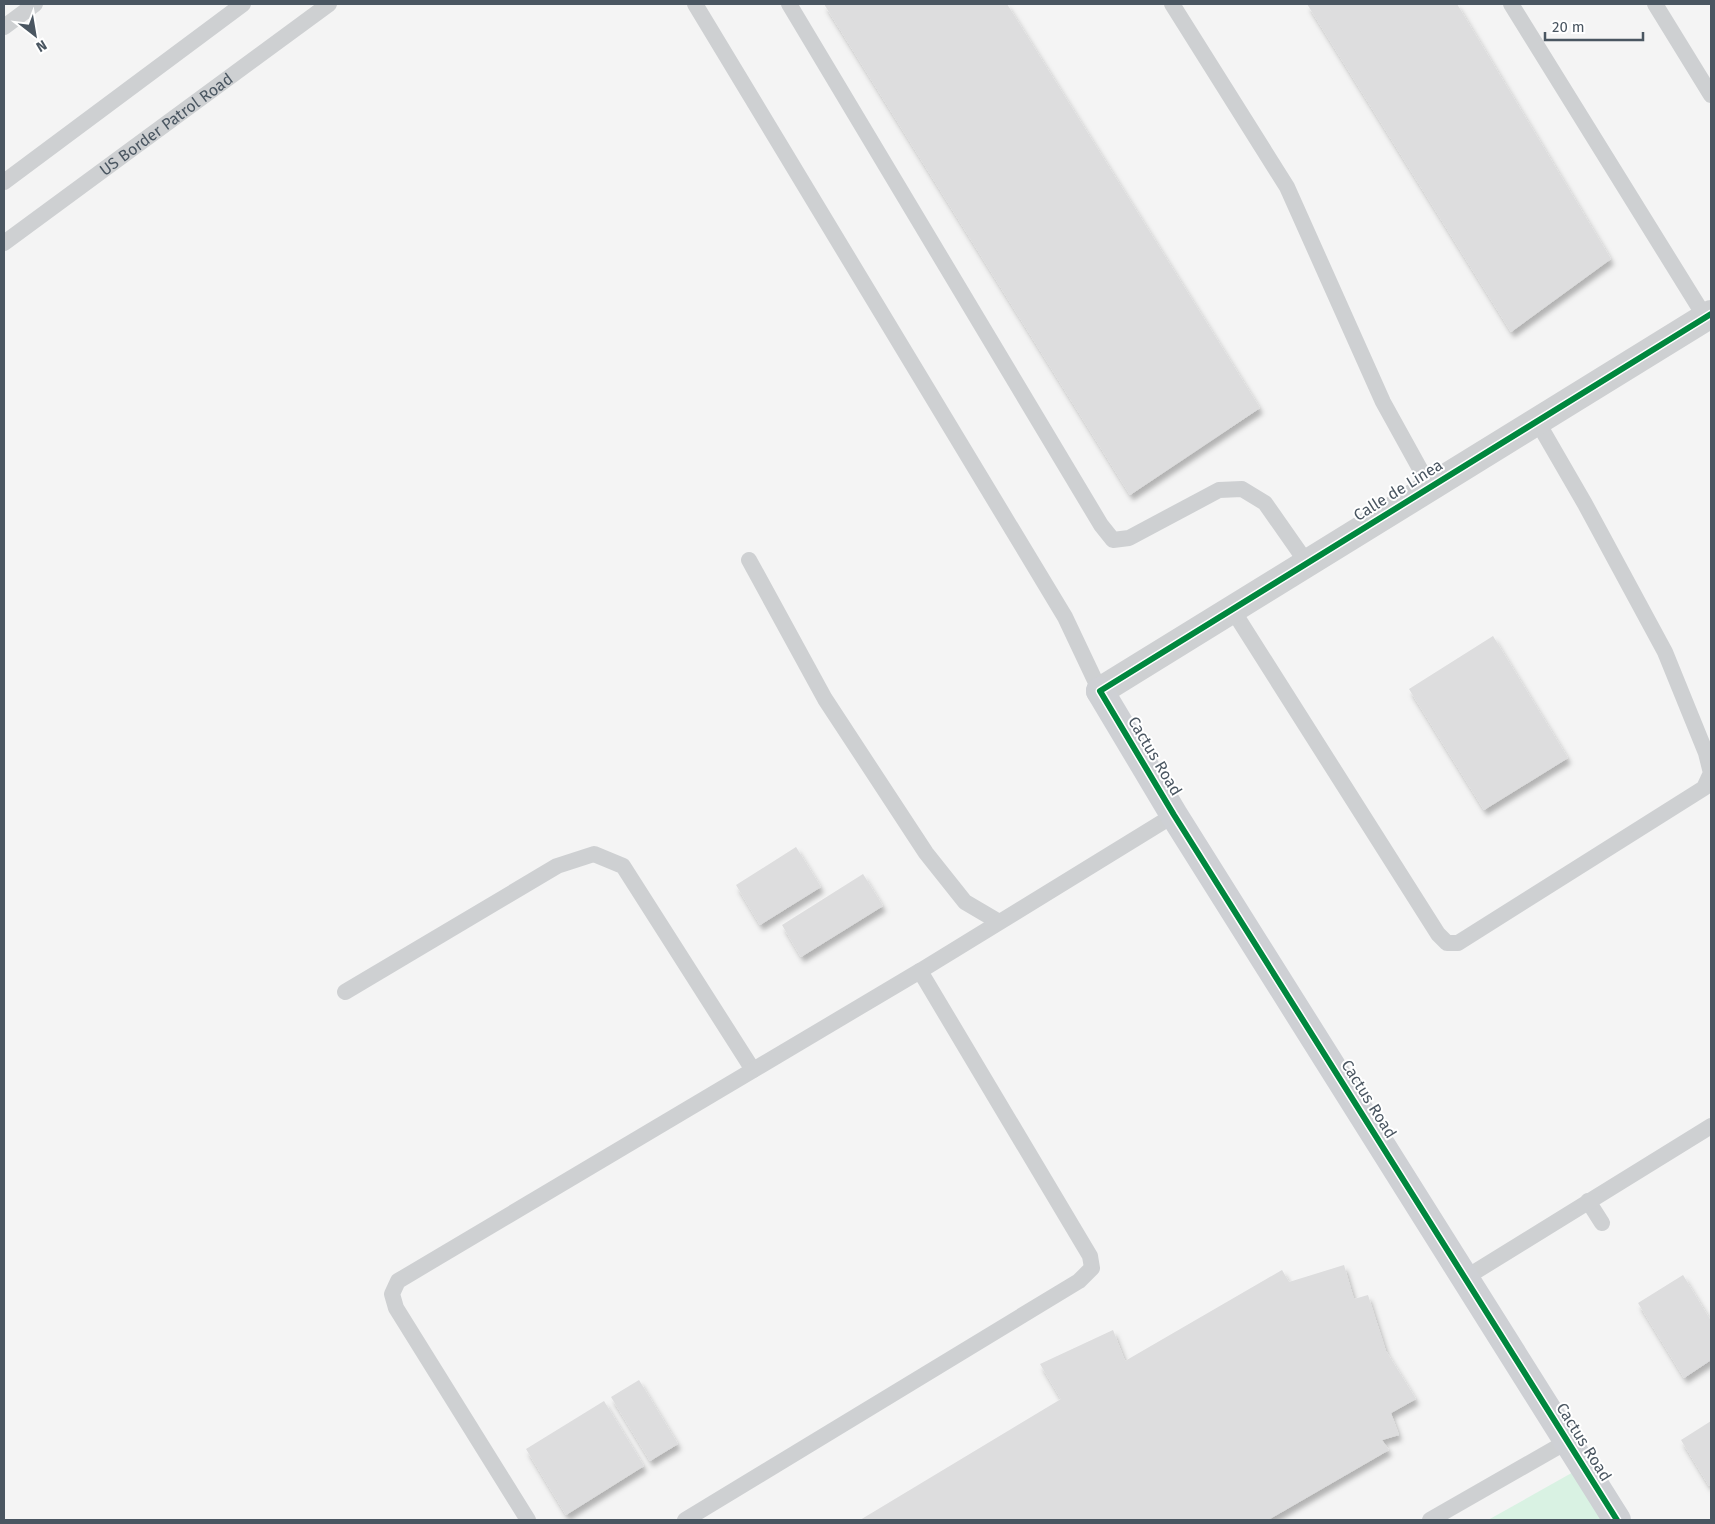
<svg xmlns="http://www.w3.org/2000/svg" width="1715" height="1524" viewBox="0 0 1715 1524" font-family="'Fira Sans',sans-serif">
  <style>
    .green { fill: #d9f2e3 }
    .building { fill: #ddddde; filter: url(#shadow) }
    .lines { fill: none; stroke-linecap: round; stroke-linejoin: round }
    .lane { stroke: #ced0d2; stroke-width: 16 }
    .street { stroke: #ced0d2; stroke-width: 28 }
    .secondary { stroke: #ced0d4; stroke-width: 28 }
    .cycleway-casing { stroke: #fff; stroke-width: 9 }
    .cycleway { stroke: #00873e; stroke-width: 6 }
    .labels { text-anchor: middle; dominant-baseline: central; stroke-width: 4; stroke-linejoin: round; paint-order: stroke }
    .street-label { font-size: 16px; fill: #4a5661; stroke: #fff }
  </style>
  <defs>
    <filter id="shadow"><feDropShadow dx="3" dy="5.5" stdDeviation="2.5" flood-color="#0004"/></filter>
  </defs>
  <rect width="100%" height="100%" fill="#f4f4f4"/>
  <path class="green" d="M1584 1466 1619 1520H1488Z"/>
  <path class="building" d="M824 4H1007L1260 408 1130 495Z
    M1307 4H1457L1611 259 1511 332Z
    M1493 636 1568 758 1484 810 1409 689Z
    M796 847 821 887 760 925 736 885Z
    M863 874 883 906 801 957 782 925Z
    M1344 1265 1354 1299 1368 1295 1386 1351 1416 1399 1391 1413 1399 1435 1382 1440 1389 1450 1268 1520H860L1061 1399 1040 1364 1113 1330 1125 1361 1282 1270 1289 1282Z
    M1683 1275 1711 1321V1360L1684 1378 1638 1303Z
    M639 1380 678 1444 650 1461 611 1397Z
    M604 1401 644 1466 566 1515 526 1449Z
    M1711 1421V1484L1709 1486 1681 1440Z"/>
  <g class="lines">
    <g class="lane">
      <path d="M695 4 1065 617 1100 691"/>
      <path d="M789 4 1101 525 1113 540 1129 538 1219 490 1242 489 1265 503 1307 563"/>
      <path d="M1172 4 1287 187 1383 402 1430 487"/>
      <path d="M1511 4 1705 317"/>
      <path d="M1655 4 1711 95"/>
      <path d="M4 27 35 4"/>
      <path d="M4 182 243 4"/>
      <path id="s1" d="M4 243 329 4"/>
      <path d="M749 560 825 699 926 853 965 902 999 922"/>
      <path d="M1232 609 1438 934 1447 943H1458L1704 788 1711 773 1706 753 1665 652 1585 504 1537 421"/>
      <path d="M920 971 1174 815"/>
      <path d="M345 992 557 866 594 854 623 866 753 1070"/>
      <path d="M1588 1201 1602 1223"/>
      <path d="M1465 1278 1711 1126"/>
      <path d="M528 1520 396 1308 392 1294 398 1281 920 971 1090 1256 1092 1268 1079 1281 685 1520"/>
      <path d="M1430 1520 1568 1441"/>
    </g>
    <path class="street" d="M1100 691 1711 314"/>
    <path class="secondary" d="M1100 691 1174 815 1617 1520"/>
    <g class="cycleway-casing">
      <path id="cycleway" d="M1617 1520 1174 815 1100 691 1711 314"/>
    </g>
    <use href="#cycleway" class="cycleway"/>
  </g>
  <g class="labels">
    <g class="street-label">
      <text stroke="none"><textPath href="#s1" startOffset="201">US Border Patrol Road</textPath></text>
      <text transform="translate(1398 490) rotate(-32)">Calle de Linea</text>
      <text transform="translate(1155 756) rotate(59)">Cactus Road</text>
      <text transform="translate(1369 1099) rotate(58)">Cactus Road</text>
      <text transform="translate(1584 1442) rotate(58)">Cactus Road</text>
    </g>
  </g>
  <rect width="1715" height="1524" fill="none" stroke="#4a5661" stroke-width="10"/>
  <g transform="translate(35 35) rotate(149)" stroke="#ffffff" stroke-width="4" paint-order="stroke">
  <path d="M0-4L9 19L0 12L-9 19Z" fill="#4a5661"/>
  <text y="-8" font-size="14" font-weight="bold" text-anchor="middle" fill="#4a5661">N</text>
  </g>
  <path d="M1545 32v8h98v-8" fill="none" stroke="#4a5661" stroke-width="2.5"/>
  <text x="1552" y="32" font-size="15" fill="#4a5661" stroke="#ffffff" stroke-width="4" paint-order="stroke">20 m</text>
</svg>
